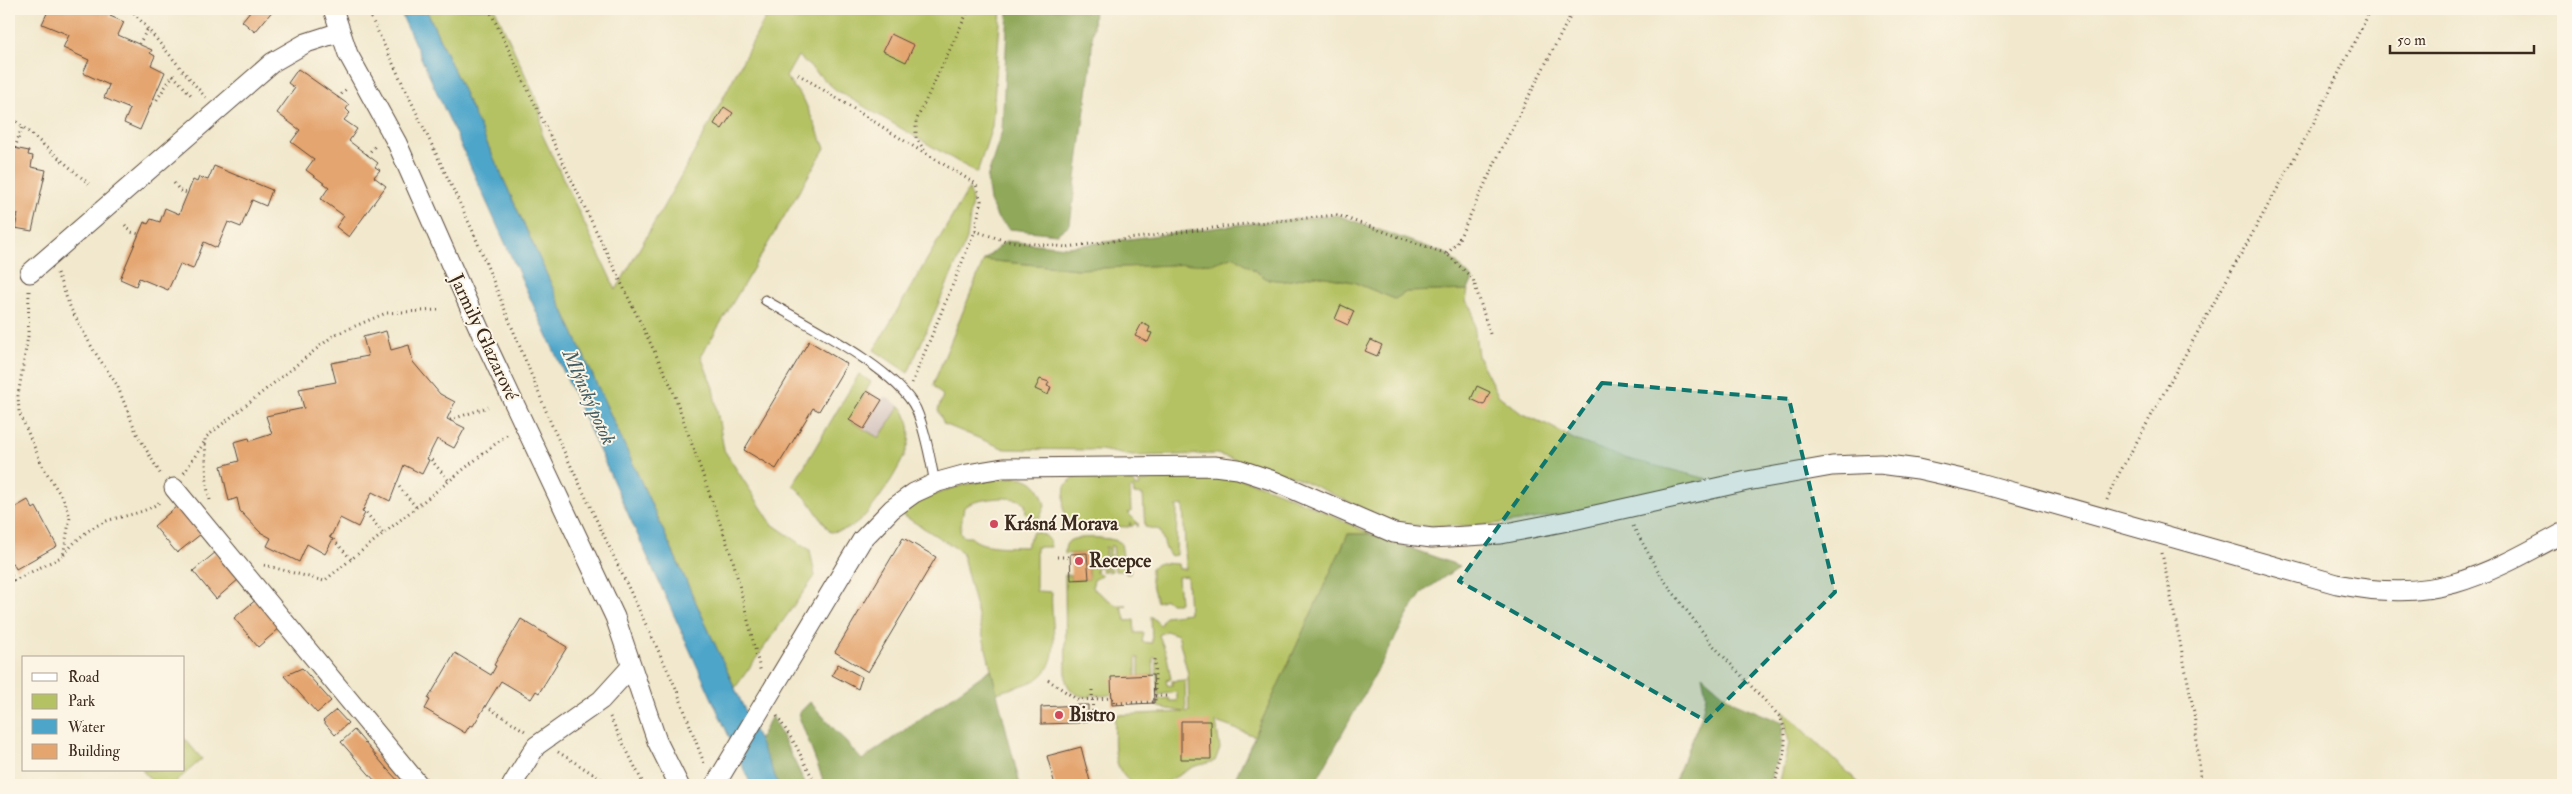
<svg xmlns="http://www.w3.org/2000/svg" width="2572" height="794" viewBox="0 0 2572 794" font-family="'IM FELL Double Pica',serif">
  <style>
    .industrial { fill: #d1c0bc }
    .green { fill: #b5c264; stroke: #787641; fill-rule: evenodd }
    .forest { fill: #90a85a; stroke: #66693c }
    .water { fill: #4da6ca; stroke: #446874 }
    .building { fill: #e4a56f }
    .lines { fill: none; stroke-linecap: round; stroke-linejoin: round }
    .service-casing { stroke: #564638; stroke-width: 11 }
    .minor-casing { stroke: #564638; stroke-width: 21 }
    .path { stroke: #564638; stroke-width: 3; stroke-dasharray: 1 4; stroke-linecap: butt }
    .service { stroke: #fff; stroke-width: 9 }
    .minor { stroke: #fff; stroke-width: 19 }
    .marked { fill: #0f766e; fill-opacity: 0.2; stroke: #0f766e; stroke-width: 4; stroke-dasharray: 10 6; stroke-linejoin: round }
    .poi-dot { fill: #d1495b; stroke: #fcf5e5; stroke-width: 2 }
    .labels { text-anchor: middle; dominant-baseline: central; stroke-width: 4; stroke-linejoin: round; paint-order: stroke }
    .street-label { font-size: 19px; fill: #3b2a1e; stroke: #fcf5e5 }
    .poi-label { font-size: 19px; font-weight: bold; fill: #3b2a1e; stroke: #fcf5e5; text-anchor: start }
    .water-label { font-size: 20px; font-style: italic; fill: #425c63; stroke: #fcf5e5 }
  </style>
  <rect width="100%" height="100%" fill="#fcf5e5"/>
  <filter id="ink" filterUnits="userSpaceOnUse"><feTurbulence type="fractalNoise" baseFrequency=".02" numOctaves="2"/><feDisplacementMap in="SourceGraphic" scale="10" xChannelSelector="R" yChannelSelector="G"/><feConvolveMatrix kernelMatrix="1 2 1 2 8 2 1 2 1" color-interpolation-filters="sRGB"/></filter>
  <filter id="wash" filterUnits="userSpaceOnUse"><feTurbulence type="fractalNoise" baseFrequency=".0096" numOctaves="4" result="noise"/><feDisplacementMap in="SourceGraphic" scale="20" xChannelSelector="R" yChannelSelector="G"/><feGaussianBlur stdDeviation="1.12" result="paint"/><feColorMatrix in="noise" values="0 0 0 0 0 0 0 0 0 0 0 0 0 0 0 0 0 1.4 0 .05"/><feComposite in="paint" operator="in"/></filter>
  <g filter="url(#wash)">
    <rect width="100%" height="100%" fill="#f1e8cd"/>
    <path class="industrial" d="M884 396 900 406 879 439 864 429Z"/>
    <path class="green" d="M426 9H495L540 107 542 134 616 290 695 151 770 9H1001L992 127 977 173 836 90 798 56 786 77 804 100 825 148 701 356 713 388 724 450 772 524 810 550 815 576 735 688Z
      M969 188 972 201 967 239 908 373 874 350Z
      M1234 256 1267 279 1286 281 1315 275 1353 282 1395 299 1406 292 1468 290 1466 301 1472 308 1478 356 1498 395 1522 414 1548 425 1575 440 1625 458 1708 479C1622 499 1532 528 1442 526 1426 526 1410 526 1393 522L1291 475 1216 454 1132 456 1101 450 1005 449 944 424 938 410 943 396 933 385 984 260 1078 269 1214 263Z
      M859 374 871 382 850 421 879 438 900 406C909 414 912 434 908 446 901 468 873 511 856 524 847 530 840 531 830 532L808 500 793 485Z
      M1154 475C1179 475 1206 472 1231 477 1279 487 1326 514 1371 534H1348L1255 736 1216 722 1220 748 1215 761 1193 767 1167 782 1135 785C1109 771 1115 739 1115 715L1184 712 1158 707V699L1169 698 1170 701H1177V692L1158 695 1156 657 1153 658 1154 675 1139 676V658H1136V676C1119 690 1111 700 1091 694V697C1079 697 1070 693 1066 681L1065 575H1071V580L1089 579 1087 553 1065 554C1065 548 1065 543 1071 540 1079 536 1114 537 1121 543L1125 569H1131L1130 574H1126L1124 571H1115L1113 546H1110L1112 571 1108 572 1107 547H1105L1106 571H1102L1101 567 1097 566 1096 572 1102 575 1094 580 1092 588 1116 605H1127L1120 608 1122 609 1126 621 1134 620 1135 633H1144L1142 642 1152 643 1151 616 1160 625 1165 616 1189 613 1187 576 1178 577 1180 603H1170L1166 599 1157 602 1151 582V568L1160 563 1178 564 1179 569H1186L1183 505 1177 506 1176 555 1170 556 1166 549 1160 530 1145 527 1143 495 1134 494 1133 488 1130 489 1131 512 1128 513 1138 523V527L1136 523 1131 527 1130 522 1129 527 1075 525 1068 521 1063 508 1065 486 1075 476H1128L1129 481 1134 482 1135 487 1140 486 1138 481H1149ZM1166 631 1178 635 1188 674 1189 712H1186L1185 680 1172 681V686L1167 685 1166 680 1171 679 1167 656 1159 635Z
      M1015 477C1034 478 1041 488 1045 506L1040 517 1031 519 1026 514 1025 504C1017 493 974 499 964 507L960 532 964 537H971C982 549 1011 546 1026 547L1033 532C1043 533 1050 536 1051 547H1036V591L1052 592C1049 618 1065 662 1037 679 1025 686 1010 688 997 693L962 552 901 514C935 489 973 481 1015 477Z
      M1783 710 1861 785H1862H1779L1789 743Z
      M184 738 202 759 172 785H155L142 770H184Z"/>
    <path class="forest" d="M1008 9H1094L1091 63 1070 224 1057 234 1010 229 998 219 990 201 987 178 1002 131Z
      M1337 215 1447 254 1473 279 1468 290 1406 292 1395 299 1353 282 1315 275 1286 281 1267 279 1234 256 1214 263 1078 269 984 260 1006 241 1067 247 1236 225Z
      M1348 534H1371L1460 566 1423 592 1410 611 1314 785H1232Z
      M991 669 1020 785H825L798 714 810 702 862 760Z
      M1702 675 1733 702 1783 723 1781 747 1768 785H1673L1701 718 1706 695Z
      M772 716 806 785H779L758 741Z"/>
    <path class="water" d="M399 9H426L779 785H751Z"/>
    <g id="blocks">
      <path class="building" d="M49 9H113L110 16 124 22 118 35 152 50 150 53 155 56 151 65 165 72 140 130 124 123 130 109 104 98 109 85 83 73 89 60 63 48 69 35 42 24Z
        M249 9H274L255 32 242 21 251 10Z
        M891 34 914 45 906 62 883 51Z
        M298 69 349 105 346 109 350 113 344 120 357 129 349 141 378 163 375 167 380 170 374 177 386 186 349 237 336 227 344 216 321 199 329 187 306 170 314 159 291 142 300 130 277 113 295 88 288 83Z
        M724 107 733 113 722 129 714 124Z
        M9 147 29 151 28 155 33 156 31 167 46 170 32 231 15 228 18 214 9 212Z
        M214 166 272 190 266 206 252 200 241 227 228 222 217 248 204 242 193 269 180 264 168 290 139 278 136 286 120 279 144 222 148 224 151 219 160 222 165 208 179 214 193 180 197 182 199 177 208 180Z
        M1341 305 1354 311 1348 325 1335 319Z
        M1142 323 1150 327 1148 332 1152 333 1148 342 1135 336Z
        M386 331 391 350 409 345 413 362 440 394 455 402 447 419 465 428 454 448 437 439 427 459 429 460 422 474 404 465 390 501 372 492 362 512 365 513 358 527 340 518 330 538 333 539 325 554 307 544 299 562 267 546 271 538 260 532 240 511 237 498 229 501 221 466 239 461 234 442 249 438 250 441 272 434 266 416 304 408 299 389 336 382 331 363 368 356 363 337Z
        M1371 340 1382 345 1377 356 1365 351Z
        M809 341 847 364 819 411 813 408 776 469 744 450Z
        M1040 379 1049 382 1047 386 1051 387 1048 395 1035 389Z
        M1477 386 1490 392 1484 405 1471 399Z
        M867 391 882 400 864 429 849 420Z
        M28 500 33 509 36 507 57 546 16 569 13 563 9 565V511Z
        M177 506 201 534 177 553 154 526Z
        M903 538 936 557 868 672 835 652Z
        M216 552 239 579 216 599 193 571Z
        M1087 553 1089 579 1071 580 1070 554Z
        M257 599 281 627 258 647 234 618Z
        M521 619 567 647 539 693 536 691 531 699 501 681 473 726 470 725 465 733 425 709 430 700 428 699 455 653 491 675 496 666 494 665Z
        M838 664 862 677 858 689 832 675Z
        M302 668 331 701 317 713 284 676Z
        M1153 675 1154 703 1112 705 1111 677Z
        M1080 705H1088V721L1077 723 1041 724V707Z
        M336 710 348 723 335 735 323 721Z
        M1181 721H1210L1211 759H1181Z
        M354 730 388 770 402 785H379L375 781 341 742Z
        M1081 747 1091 785H1055L1047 756Z"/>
    </g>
  </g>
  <g filter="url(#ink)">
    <use href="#blocks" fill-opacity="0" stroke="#564638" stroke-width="1"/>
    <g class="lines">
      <g class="service-casing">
        <path id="service" d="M765 300C805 324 896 368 916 409 926 432 930 459 935 483"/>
      </g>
      <g class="minor-casing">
        <path id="minor" d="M333 9 348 54 397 143 481 333 615 617 657 741 679 785
          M30 273 273 62 306 43 340 32
          M174 488 419 785
          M512 785 536 746 601 700 631 667
          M715 785 862 540 892 509 914 493 938 482 967 474 1003 468 1214 466 1238 469 1274 481 1394 533 1432 538 1501 534 1573 520 1747 481 1832 466 1880 464 1918 469 1980 483 2337 584C2434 604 2480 578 2563 533"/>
      </g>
      <path class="path" d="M131 9 206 98
        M367 9 472 229 553 428 676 688 705 766
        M489 9 672 388 733 560 761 673
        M139 44 147 30
        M798 74 924 153
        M338 98 346 89
        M153 99 156 101 173 75 191 95
        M9 115 89 184
        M15 148 22 127
        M367 155 377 144
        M174 183 180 191 187 193
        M125 225 131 232 139 234
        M975 231 1006 241 1067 247 1236 225 1337 215 1447 254 1473 279 1491 337
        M1447 254 1457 243 1503 146 1574 9
        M57 273 71 309 94 351 117 385 136 432 161 475
        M29 291 28 336 18 396 19 412 43 467 65 502 70 517 63 556C75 540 90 527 109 520 127 515 146 513 161 501
        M912 383 975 231 981 201 976 184 927 154 916 138V121L969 9
        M450 420 488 407
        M428 456 449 481
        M184 473 205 441
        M396 483 416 507
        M210 500 207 487 205 438 334 335 386 313 438 310
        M2107 500 2115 481 2311 128 2371 9
        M363 509 383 533
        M1633 526 1661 576 1711 643 1780 717C1791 740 1782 762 1774 785
        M330 536 351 559
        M2162 553 2194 712 2201 785
        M1057 557H1070
        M264 565 324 581 509 433
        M9 571 14 581
        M9 583 63 556
        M1048 680 1078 700 1112 698H1114V703L1155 702V659
        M1092 690 1093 718
        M1155 696H1169
        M486 706 525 731
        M777 716 795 744 816 785
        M610 717 644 785
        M558 752 611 785"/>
      <use href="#service" class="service"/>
      <use href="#minor" class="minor"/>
    </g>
  </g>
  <path class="marked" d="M1602 383 1789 399 1835 592 1706 721 1459 581Z"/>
  <g class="poi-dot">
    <circle cx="994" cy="524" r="5"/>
    <circle cx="1079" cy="561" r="5"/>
    <circle cx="1059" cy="715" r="5"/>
  </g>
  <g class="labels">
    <g class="street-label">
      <text transform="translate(484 337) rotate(65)">Jarmily Glazarové</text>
    </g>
    <g class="poi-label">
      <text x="1004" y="524">Krásná Morava</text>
      <text x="1089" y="561">Recepce</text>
      <text x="1069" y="715">Bistro</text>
    </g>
    <g class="water-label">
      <text transform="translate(589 397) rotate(66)">Mlýnský potok</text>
    </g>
  </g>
  <rect width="2572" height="794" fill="none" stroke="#fcf5e5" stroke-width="30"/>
  <rect x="22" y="656" width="162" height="115" fill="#fcf5e5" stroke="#afa495"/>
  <rect x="32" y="673" width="25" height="8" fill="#ffffff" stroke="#afa495"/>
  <text x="68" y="682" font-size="15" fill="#3b2a1e">Road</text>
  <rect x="32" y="694" width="25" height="15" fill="#b5c264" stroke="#afa495"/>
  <text x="68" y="706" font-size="15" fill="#3b2a1e">Park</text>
  <rect x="32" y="719" width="25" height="15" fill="#4da6ca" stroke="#afa495"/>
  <text x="68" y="732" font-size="15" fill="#3b2a1e">Water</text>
  <rect x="32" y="744" width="25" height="15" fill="#e4a56f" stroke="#afa495"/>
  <text x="68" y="756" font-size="15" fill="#3b2a1e">Building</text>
  <path d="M2390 45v8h144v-8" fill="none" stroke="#3b2a1e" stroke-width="2.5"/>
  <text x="2397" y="45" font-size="15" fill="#3b2a1e" stroke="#fcf5e5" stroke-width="4" paint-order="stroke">50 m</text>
</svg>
